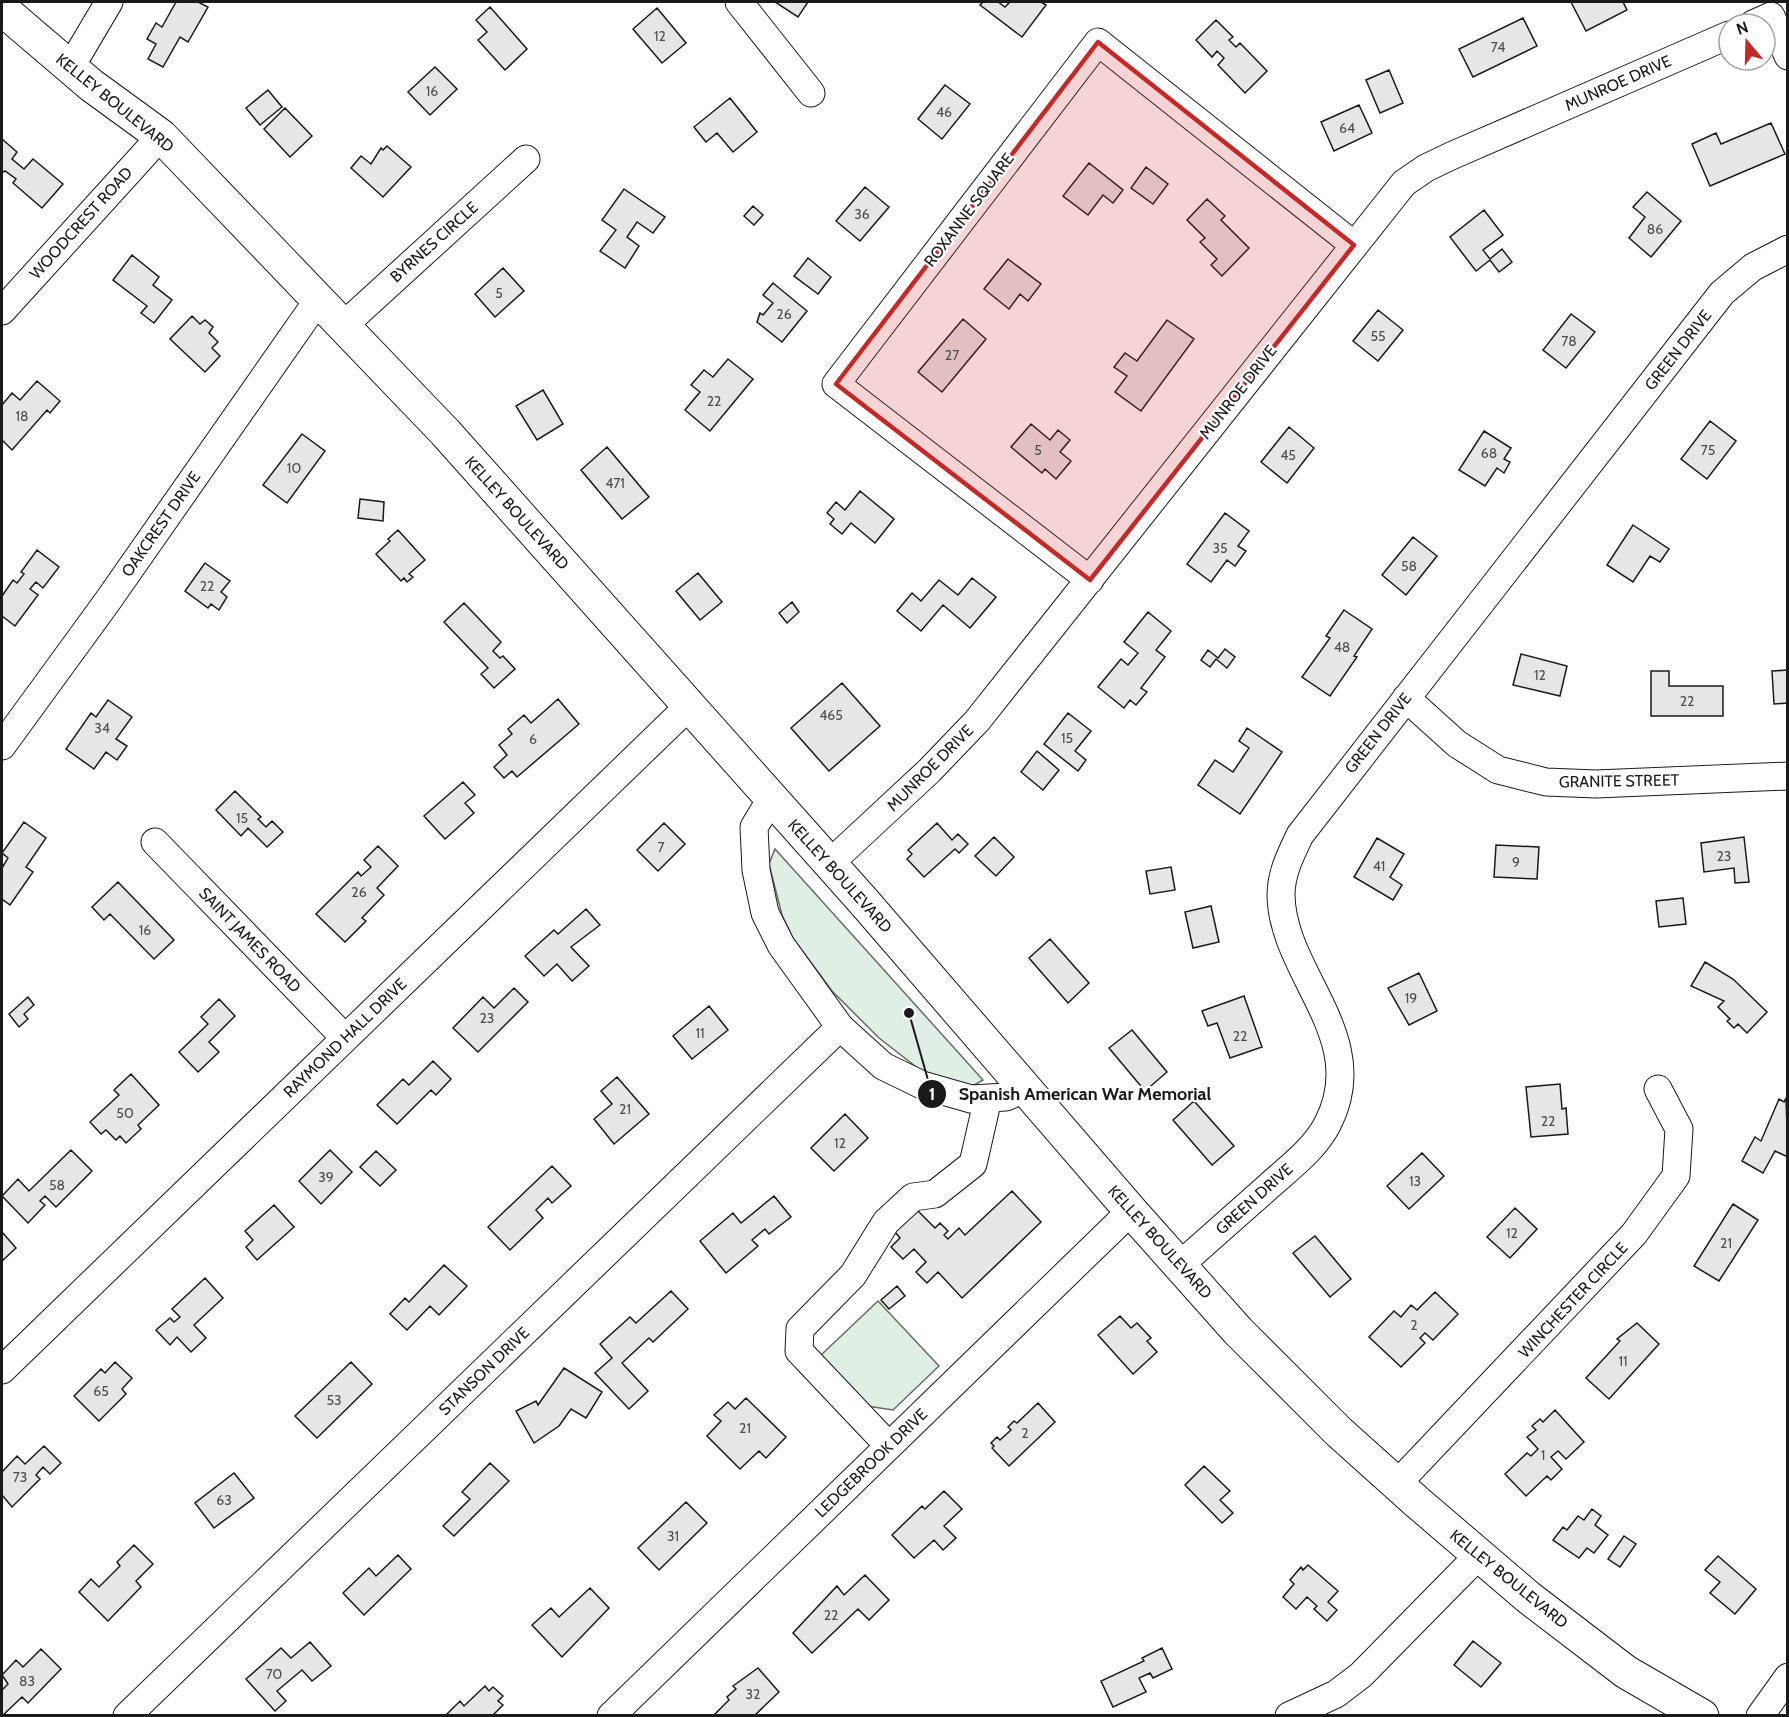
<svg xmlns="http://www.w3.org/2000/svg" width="1789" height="1717" viewBox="0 0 1789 1717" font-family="Cabin,sans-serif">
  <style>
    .green { fill: #e0efe3; stroke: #6a6a6a; stroke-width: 1.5 }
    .building { fill: #e6e6e6; stroke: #1a1a1a; stroke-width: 1.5 }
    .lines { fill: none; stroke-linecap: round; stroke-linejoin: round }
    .minor-casing { stroke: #1a1a1a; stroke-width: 29 }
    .major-casing { stroke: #1a1a1a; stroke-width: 35 }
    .minor { stroke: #fff; stroke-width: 27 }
    .major { stroke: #fff; stroke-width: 33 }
    .marked { fill: #c62828; fill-opacity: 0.2; stroke: #c62828; stroke-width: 4.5; stroke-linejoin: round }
    .labels { text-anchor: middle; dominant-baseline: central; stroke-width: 4.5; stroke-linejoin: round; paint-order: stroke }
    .number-label { font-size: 14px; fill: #4d4d4d }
    .street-label { font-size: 16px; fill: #1a1a1a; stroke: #fff }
    .leader { fill: none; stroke: #1a1a1a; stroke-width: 2 }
    .callout-dot { fill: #1a1a1a; stroke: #fff; stroke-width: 2 }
    .mark-label { font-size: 18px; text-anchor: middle; font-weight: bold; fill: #fff }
    .callout-label { font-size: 18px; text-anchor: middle; font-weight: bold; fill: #1a1a1a; stroke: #fff; stroke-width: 4.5; stroke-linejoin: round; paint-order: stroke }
  </style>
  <rect width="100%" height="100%" fill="#fff"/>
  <path class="green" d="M775 849 983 1080 969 1088 928 1076 879 1038 832 991 793 938 782 915 769 864Z
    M878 1301 939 1366 893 1410 867 1406 820 1356Z"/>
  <path class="building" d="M176 2H198L208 7 188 42 180 37 163 67 148 59 156 44 147 39 156 23 162 27Z
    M775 2H808L798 17Z
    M983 2H998L1005 7 1010 2H1041L1046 5 1022 37 980 5Z
    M1571 2H1623L1627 10 1586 31Z
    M490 7 527 49 505 70 478 40 487 32 476 20Z
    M657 8 686 43 662 63 633 29Z
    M1523 18 1537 46 1473 77 1459 49Z
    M1216 20 1233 37 1229 40 1236 47 1240 43 1267 71 1245 93 1218 65 1224 58 1217 51 1212 57 1196 40Z
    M435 67 457 89 430 115 408 92Z
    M1389 70 1403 103 1380 113 1366 80Z
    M945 85 970 104 942 139 918 119Z
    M268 90 282 107 260 125 246 108Z
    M730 98 757 132 733 152 717 133 706 142 694 127Z
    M1359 105 1372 133 1334 151 1321 122Z
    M285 108 312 136 290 157 264 129Z
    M1771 123 1785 154 1710 186 1692 144 1716 133 1721 144Z
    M2 139 17 152 12 159 24 169 33 159 63 184 42 208 13 183 16 179 5 171 2 173Z
    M387 146 411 167 383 197 351 168 361 156 371 164 381 148 383 150Z
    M1089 163 1123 190 1113 203 1103 195 1088 215 1063 196Z
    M1146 167 1168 184 1153 204 1131 188Z
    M865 187 889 207 860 241 836 221Z
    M624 189 665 217 653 233 637 222 627 237 639 246 625 268 600 251 616 230 602 220Z
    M1647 192 1681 221 1651 257 1629 238 1645 217 1633 207Z
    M1207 199 1225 216 1221 220 1249 248 1222 276 1211 265 1217 259 1200 242 1205 238 1187 220Z
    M753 206 763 215 754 225 744 216Z
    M1484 210 1503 235 1483 250 1490 259 1502 249 1512 262 1499 272 1490 260 1476 271 1450 237Z
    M132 255 159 277 153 285 172 300 154 323 141 313 147 306 113 280Z
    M808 258 831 277 818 294 794 276Z
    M1008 259 1041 284 1028 301 1020 294 1009 309 984 289Z
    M503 268 524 291 495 317 475 294Z
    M773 283 807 311 782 342 757 322 760 313 763 315 773 303 763 295Z
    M1378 310 1403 330 1378 361 1353 341Z
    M1571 314 1595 332 1566 368 1543 350Z
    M192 316 200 324 205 320 213 327 209 333 218 342 212 348 220 356 205 372 170 339Z
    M963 319 986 339 942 392 918 372Z
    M1167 320 1194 339 1141 411 1115 392 1127 376 1114 367 1125 353 1137 361Z
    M728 359 753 379 710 431 685 410 700 392 691 385 704 370 713 377Z
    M37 381 60 401 50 413 47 410 12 450 2 440V405L12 393 20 400Z
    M543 390 563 424 537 440 516 406Z
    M1710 421 1736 441 1707 479 1681 459Z
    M1031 424 1050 440 1058 430 1070 440 1060 452 1071 461 1056 479 1045 469 1042 473 1011 447Z
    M1289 427 1314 448 1287 483 1261 462Z
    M1484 431 1511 448 1504 459 1510 462 1504 473 1497 468 1485 486 1459 470Z
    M302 434 325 451 287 503 263 485Z
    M607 447 649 497 622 519 581 470Z
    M860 491 894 519 875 543 851 523 842 534 830 524 834 519 827 513 836 502 845 510Z
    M360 499 384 502 383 521 358 518Z
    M1225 513 1249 531 1238 546 1246 551 1235 566 1227 560 1211 582 1187 564Z
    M1633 525 1669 549 1660 562 1650 556 1633 582 1607 565Z
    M398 530 425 560 409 574 413 577 407 582 404 578 401 581 376 554 390 541 388 539Z
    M1413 537 1437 556 1406 595 1382 575Z
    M37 550 59 567 43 588 36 582 30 589 38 595 15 626 2 616V596L13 580 17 583 24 574 21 572Z
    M205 563 230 581 221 592 227 597 219 610 211 604 208 608 185 591Z
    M698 573 722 602 700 620 676 591Z
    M972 578 996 597 970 628 943 605 921 631 897 611 912 593 921 601 939 580 958 595Z
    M792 602 799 612 787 623 779 613Z
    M464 603 501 642 493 651 500 658 503 656 515 669 494 688 481 674 488 668 444 622Z
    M1344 610 1372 629 1354 656 1357 657 1330 696 1302 677 1330 638 1326 636Z
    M1148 612 1171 631 1156 650 1165 657 1141 688 1147 692 1136 705 1130 700 1124 708 1098 687 1121 659 1128 665 1138 653 1124 642Z
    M1225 649 1235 657 1227 668 1216 659 1210 667 1201 660 1208 650 1218 658Z
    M1521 654 1567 666 1560 696 1513 685Z
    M1788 670V703L1774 704 1772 671Z
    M1651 671H1669V686H1723V716H1651Z
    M842 683 880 726 829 771 791 728Z
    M558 699 579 724 517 777 512 771 504 778 494 767 507 755 499 745 512 734 508 729 524 715 531 723Z
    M108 700 132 717 116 739 127 746 117 760 106 752 94 769 66 749 91 713 96 717Z
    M1068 713 1091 731 1075 751 1086 760 1078 771 1044 744Z
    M1247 728 1282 752 1240 814 1198 785 1215 760 1233 772 1249 748 1239 741Z
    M1037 751 1059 770 1043 790 1021 772Z
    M463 782 475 795 465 803 474 813 445 839 424 816Z
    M235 791 261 817 258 819 266 827 272 821 283 832 267 847 248 828 241 836 216 810Z
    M24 822 46 838 26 867 33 872 10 905 2 899V868L8 858 2 853Z
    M664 823 685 844 658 871 637 850Z
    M937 823 952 840 958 834 968 844 959 853 955 849 924 877 907 859 912 854 908 850Z
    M994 837 1014 857 996 876 975 856Z
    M1744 837 1749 882 1735 883 1734 868 1704 872 1701 843Z
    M1377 838 1404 854 1390 877 1402 885 1393 900 1354 877Z
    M1496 845 1539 847 1537 879 1494 877Z
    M378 846 398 866 377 888 384 895 362 918 366 921 345 942 316 914 358 872 361 876 371 867 364 860Z
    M1171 867 1175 890 1150 894 1146 871Z
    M118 882 174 940 154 959 110 914 104 920 92 907Z
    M1683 898 1686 924 1659 927 1656 901Z
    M1211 906 1219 942 1193 948 1185 912Z
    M586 909 600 925 571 947 589 966 572 981 557 964 544 976 525 956 554 930 558 934Z
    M1050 939 1089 983 1068 1003 1029 958Z
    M1705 962 1733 979 1767 1012 1747 1033 1738 1024 1734 1028 1727 1021 1730 1019 1718 1007 1724 1001 1691 986Z
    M1419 973 1437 1011 1409 1025 1388 988Z
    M514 988 528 1002 478 1052 453 1028 483 997 494 1008Z
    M1244 996 1262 1047 1230 1058 1217 1023 1208 1026 1202 1011Z
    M28 997 34 1005 24 1014 28 1019 19 1027 9 1014Z
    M219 999 235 1016 209 1042 219 1052 198 1072 179 1052 208 1024 201 1017Z
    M709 1006 728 1030 692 1059 673 1036Z
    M1132 1030 1167 1072 1145 1091 1109 1048Z
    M433 1061 451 1079 436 1095 431 1090 397 1124 377 1105 403 1079 409 1085Z
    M131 1074 159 1105 138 1125 141 1129 126 1143 120 1136 116 1140 106 1130 101 1134 90 1122 119 1095 114 1090Z
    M617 1077 649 1114 614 1144 594 1119 612 1104 601 1091Z
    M1560 1084 1562 1109 1566 1108 1568 1134 1531 1137 1526 1087Z
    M1786 1098 1788 1157 1775 1151 1763 1173 1742 1161 1755 1137 1761 1141 1779 1099 1784 1102Z
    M1194 1101 1234 1146 1212 1165 1173 1120Z
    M845 1114 868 1138 834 1171 811 1148Z
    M71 1150 92 1171 56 1207 45 1196 40 1201 45 1205 28 1223 2 1196 18 1179 29 1191Z
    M330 1150 352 1172 321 1204 299 1181Z
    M376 1151 396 1170 380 1186 360 1167Z
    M1422 1153 1444 1176 1409 1209 1387 1186Z
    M552 1166 571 1186 552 1203 548 1198 536 1210 543 1218 510 1250 488 1227Z
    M1012 1191 1041 1222 962 1298 938 1272 927 1283 916 1272 926 1262 914 1249 903 1259 891 1247 900 1238 895 1232 917 1210 935 1228 940 1223 948 1231 944 1235 948 1239 959 1228 965 1235Z
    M774 1196 791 1217 769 1234 765 1229 752 1240 758 1246 726 1273 700 1241 733 1213 741 1223Z
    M1733 1204 1758 1220 1719 1281 1694 1266Z
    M274 1205 294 1227 257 1260 246 1247 253 1240 245 1231Z
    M1515 1208 1537 1229 1510 1258 1487 1237Z
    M2 1232 16 1248 2 1261Z
    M1315 1236 1351 1279 1330 1297 1293 1253Z
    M444 1265 467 1286 439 1315 430 1306 407 1330 390 1314 405 1298 409 1302Z
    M205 1278 223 1298 194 1325 206 1338 191 1352 177 1337 170 1345 156 1330 170 1318 174 1322 180 1317 172 1309Z
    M897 1286 905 1296 889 1309 881 1300Z
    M671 1291 688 1309 653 1342 649 1338 622 1363 648 1391 629 1409 595 1373 612 1358 600 1344 630 1317 636 1323Z
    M1435 1292 1458 1314 1433 1340 1425 1333 1420 1338 1425 1343 1401 1367 1369 1337 1394 1311 1401 1317 1411 1305 1417 1310Z
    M1120 1316 1131 1328 1137 1323 1151 1338 1147 1341 1157 1352 1133 1374 1098 1335Z
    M1637 1323 1659 1344 1609 1399 1586 1378 1620 1341 1617 1339Z
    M115 1362 132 1378 122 1389 126 1394 99 1421 74 1396 101 1369 105 1373Z
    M351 1362 372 1384 317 1438 295 1416Z
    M564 1368 602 1392 586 1418 571 1409 559 1426 534 1443 516 1411 536 1401 538 1405Z
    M746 1398 786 1437 766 1458 759 1451 740 1469 707 1436 721 1421 714 1415 728 1402 735 1409Z
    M1038 1403 1055 1422 1009 1466 992 1448 994 1446 991 1443 997 1437 1000 1440 1011 1430 1008 1427 1014 1421 1017 1423Z
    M1555 1410 1584 1442 1566 1459 1558 1451 1551 1457 1562 1469 1551 1480 1547 1476 1526 1496 1505 1474 1527 1453 1531 1456 1538 1449 1527 1437 1536 1430 1532 1426 1540 1419 1543 1422Z
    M44 1446 61 1463 50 1474 43 1467 36 1475 40 1479 12 1507 2 1495V1472L17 1456 25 1464Z
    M490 1463 509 1481 454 1536 443 1526 470 1499 462 1492Z
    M1204 1466 1230 1491 1220 1500 1233 1513 1222 1523 1185 1485Z
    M234 1473 254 1498 214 1528 195 1503Z
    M944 1491 962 1509 944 1526 956 1538 943 1550 934 1540 914 1558 892 1535 922 1506 925 1509Z
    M686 1502 707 1523 659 1570 638 1548Z
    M1592 1509 1601 1516 1595 1525 1608 1535 1594 1553 1587 1548 1579 1558 1553 1540 1563 1527 1567 1530 1578 1516 1584 1520Z
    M1624 1536 1636 1544 1620 1567 1608 1559Z
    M134 1545 153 1564 136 1581 141 1587 108 1621 79 1592 91 1579 99 1587 120 1566 117 1562Z
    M398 1555 411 1569 364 1615 343 1593 369 1568 376 1576Z
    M1718 1556 1756 1589 1735 1614 1710 1593 1720 1582 1705 1570Z
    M1308 1565 1338 1591 1328 1602 1337 1610 1327 1621 1314 1609 1317 1606 1307 1597 1296 1609 1283 1597 1294 1584 1290 1580 1301 1567 1303 1570Z
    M865 1575 889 1600 869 1620 858 1609 812 1653 793 1633 837 1586 844 1595Z
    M590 1588 609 1608 562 1657 532 1625 551 1608 559 1617Z
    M1473 1641 1501 1663 1481 1687 1454 1665Z
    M310 1642 331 1666 312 1681 302 1670 277 1691 286 1701 275 1711 246 1679 281 1648 291 1658Z
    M1162 1648 1172 1669 1153 1678 1150 1673 1139 1678 1146 1692 1113 1707 1101 1681 1144 1661 1142 1658Z
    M41 1649 61 1669 28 1703 22 1697 2 1716V1690L8 1684 2 1675 16 1660 23 1667Z
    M758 1668 779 1692 754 1716H713L729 1700 727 1697 736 1689 733 1686Z
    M485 1686 489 1691 493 1687 503 1696 498 1701 503 1705 492 1716H445L460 1701 464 1706Z"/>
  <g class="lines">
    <g class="minor-casing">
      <path id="minor" d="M739 2 811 93
        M1753 24 1771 16 1788 56
        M70 68 109 2
        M2 311 161 136
        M343 326 526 159
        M1090 580 836 384 1098 42 1354 245
        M1406 698 1457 744 1498 770 1546 782 1596 784 1788 776
        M2 746 107 602 318 300
        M771 799 754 827 756 870 765 913 781 945 840 1027 883 1066 922 1085 971 1099 1006 1097 1026 1088
        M155 842 345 1038
        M829 864 929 771 977 721 1404 183 1426 168 1451 156 1729 35
        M1181 1264C1210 1238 1240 1212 1269 1186 1290 1167 1315 1149 1328 1123 1372 1037 1282 974 1281 895 1281 873 1291 854 1300 835L1722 293 1753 267 1788 249
        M2 1370 689 706
        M889 1446 799 1351 800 1329 853 1275 886 1222 913 1197 935 1194 973 1164 988 1098
        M1397 1484 1634 1234 1676 1176 1679 1129 1658 1089
        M127 1716 840 1027
        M611 1716 1131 1211
        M1289 1716 1336 1694 1361 1675 1479 1555
        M1760 1716 1788 1677"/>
    </g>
    <g class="major-casing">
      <path id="major" d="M2 9 91 85 161 136 445 432 865 903 1131 1211 1238 1331 1339 1432 1417 1502 1528 1597 1626 1672 1702 1716"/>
    </g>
    <use href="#minor" class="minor"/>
    <use href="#major" class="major"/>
  </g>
  <path class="marked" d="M1098 42 1354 245 1090 580 836 384Z"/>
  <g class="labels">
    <g class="number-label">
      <text x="660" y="36">12</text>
      <text x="1498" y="47">74</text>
      <text x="432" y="91">16</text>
      <text x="944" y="112">46</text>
      <text x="1347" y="128">64</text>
      <text x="862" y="214">36</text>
      <text x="1655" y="229">86</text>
      <text x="499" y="293">5</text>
      <text x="784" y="314">26</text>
      <text x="1378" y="336">55</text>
      <text x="1569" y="341">78</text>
      <text x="952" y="355">27</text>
      <text x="714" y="401">22</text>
      <text x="22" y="416">18</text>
      <text x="1038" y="450">5</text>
      <text x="1708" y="450">75</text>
      <text x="1489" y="453">68</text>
      <text x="1288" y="455">45</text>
      <text x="294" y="468">10</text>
      <text x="615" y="483">471</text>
      <text x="1220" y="548">35</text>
      <text x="1409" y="566">58</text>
      <text x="207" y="586">22</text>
      <text x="1342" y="647">48</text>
      <text x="1540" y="675">12</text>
      <text x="1687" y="701">22</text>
      <text x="831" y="715">465</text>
      <text x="102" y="728">34</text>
      <text x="1067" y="738">15</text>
      <text x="533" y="739">6</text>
      <text x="242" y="818">15</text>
      <text x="661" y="847">7</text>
      <text x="1724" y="856">23</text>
      <text x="1516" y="862">9</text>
      <text x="1379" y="866">41</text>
      <text x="359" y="892">26</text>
      <text x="145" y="930">16</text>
      <text x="1411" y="998">19</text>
      <text x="487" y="1018">23</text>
      <text x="700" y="1033">11</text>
      <text x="1240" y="1036">22</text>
      <text x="625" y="1109">21</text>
      <text x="125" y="1113">50</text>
      <text x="1548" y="1121">22</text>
      <text x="840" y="1143">12</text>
      <text x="326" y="1177">39</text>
      <text x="1415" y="1181">13</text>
      <text x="57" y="1185">58</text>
      <text x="1512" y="1233">12</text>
      <text x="1726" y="1243">21</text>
      <text x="1414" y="1325">2</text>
      <text x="1623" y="1361">11</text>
      <text x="101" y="1391">65</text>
      <text x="334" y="1400">53</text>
      <text x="745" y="1428">21</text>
      <text x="1025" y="1433">2</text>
      <text x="1543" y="1455">1</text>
      <text x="20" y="1477">73</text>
      <text x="224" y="1500">63</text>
      <text x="673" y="1536">31</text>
      <text x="831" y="1615">22</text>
      <text x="274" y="1674">70</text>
      <text x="27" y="1681">83</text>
      <text x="753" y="1694">32</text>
    </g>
    <g class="street-label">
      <text transform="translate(1618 83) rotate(-24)">MUNROE DRIVE</text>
      <text transform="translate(115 103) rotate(39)">KELLEY BOULEVARD</text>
      <text transform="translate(969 210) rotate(-53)">ROXANNE SQUARE</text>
      <text transform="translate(81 223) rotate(-48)">WOODCREST ROAD</text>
      <text transform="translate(434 242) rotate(-42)">BYRNES CIRCLE</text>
      <text transform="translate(1678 350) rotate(-52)">GREEN DRIVE</text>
      <text transform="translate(1238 392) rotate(-52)">MUNROE DRIVE</text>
      <text transform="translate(517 513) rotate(48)">KELLEY BOULEVARD</text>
      <text transform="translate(161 524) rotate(-55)">OAKCREST DRIVE</text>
      <text transform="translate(1378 733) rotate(-52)">GREEN DRIVE</text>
      <text transform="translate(930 768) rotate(-45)">MUNROE DRIVE</text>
      <text transform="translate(1619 781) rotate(-1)">GRANITE STREET</text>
      <text transform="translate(840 876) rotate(48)">KELLEY BOULEVARD</text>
      <text transform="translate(250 940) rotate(46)">SAINT JAMES ROAD</text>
      <text transform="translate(345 1038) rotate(-44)">RAYMOND HALL DRIVE</text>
      <text transform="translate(1254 1199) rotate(-42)">GREEN DRIVE</text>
      <text transform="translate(1160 1242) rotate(48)">KELLEY BOULEVARD</text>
      <text transform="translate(1573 1300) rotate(-47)">WINCHESTER CIRCLE</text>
      <text transform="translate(484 1371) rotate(-44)">STANSON DRIVE</text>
      <text transform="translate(871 1463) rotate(-44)">LEDGEBROOK DRIVE</text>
      <text transform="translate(1509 1579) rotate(39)">KELLEY BOULEVARD</text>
    </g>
  </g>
  <path class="leader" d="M909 1013L932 1094"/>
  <g class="callout-dot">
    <circle cx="909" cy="1013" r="6"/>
    <circle cx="932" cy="1094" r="15"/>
  </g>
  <g class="mark-label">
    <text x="932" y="1100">1</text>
  </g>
  <g class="callout-label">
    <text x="1085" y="1100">Spanish American War Memorial</text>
  </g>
  <rect width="1789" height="1717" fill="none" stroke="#1a1a1a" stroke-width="6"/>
  <g transform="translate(1747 42) rotate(341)"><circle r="28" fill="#ffffff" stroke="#a3a3a3" stroke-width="1.5"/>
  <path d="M0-4.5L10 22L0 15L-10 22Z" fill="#c62828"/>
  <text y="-9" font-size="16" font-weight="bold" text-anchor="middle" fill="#1a1a1a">N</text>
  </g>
</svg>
